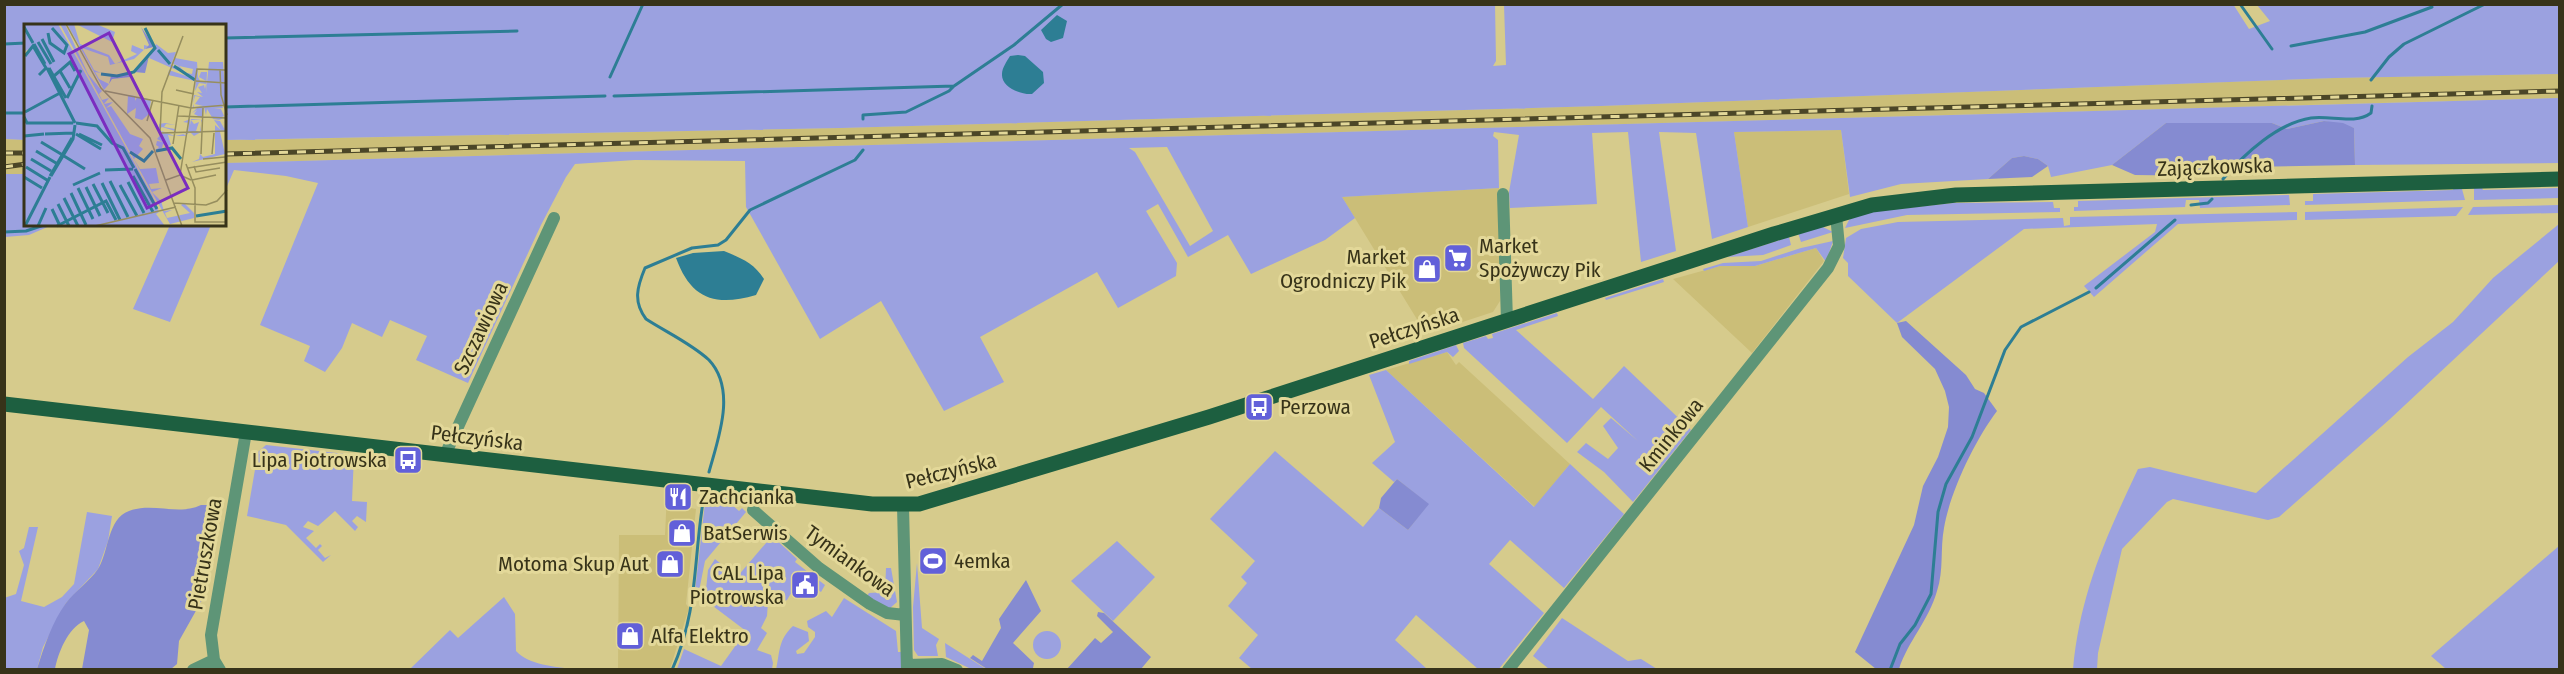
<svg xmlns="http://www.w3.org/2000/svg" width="2564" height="674" viewBox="0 0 2564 674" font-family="'Fira Sans Condensed',sans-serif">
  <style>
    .built { fill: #cbbe78 }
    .green { fill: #9ba1e0; fill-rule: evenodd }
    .forest { fill: #858bd1 }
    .water { fill: #2d7e94 }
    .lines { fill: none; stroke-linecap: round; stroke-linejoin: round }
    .stream { stroke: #2d7e94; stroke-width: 3 }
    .minor { stroke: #5e9577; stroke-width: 12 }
    .major { stroke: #1d5f40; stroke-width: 15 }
    .rail-casing { stroke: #4b4627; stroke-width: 5 }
    .rail { stroke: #e3d899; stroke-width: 3; stroke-dasharray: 9; stroke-linecap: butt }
    .labels { text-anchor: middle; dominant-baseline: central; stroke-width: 6; stroke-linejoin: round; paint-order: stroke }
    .street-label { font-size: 21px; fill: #373319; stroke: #e3d899 }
    .poi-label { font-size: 21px; fill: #373319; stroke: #e3d899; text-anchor: start }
    .inset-river { fill: none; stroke: #2d7e94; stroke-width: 3 }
    .inset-road { fill: none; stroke: #968e5e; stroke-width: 1.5 }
    .view { fill: #7b2cbf; fill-opacity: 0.15; stroke: #7b2cbf; stroke-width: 3 }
    .inset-edge { fill: none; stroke: #373319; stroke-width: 3 }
  </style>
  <rect width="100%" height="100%" fill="#d6cb8c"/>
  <path class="built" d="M2560 74 2559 98 225 163V140H239L841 128 1601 106 2335 78Z
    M1841 130 1849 194 1748 227 1734 132Z
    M4 139 25 140V174H5Z
    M1499 188 1500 301 1493 312 1426 334 1342 197Z
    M1816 248 1824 261 1752 353 1673 279 1720 266H1755Z
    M1447 352 1456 365 1459 362 1570 464 1535 507 1386 370Z
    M667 493 688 495 686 507 696 509 686 604 689 608 670 669H618L619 535H665Z"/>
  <path class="green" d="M1495 4 1496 61 1493 66 1506 65 1504 5 2233 4 2249 29 2270 21 2257 5 2559 4 2560 74 2335 78 1601 106 841 128 225 140V26H26L25 140 5 139 4 5Z
    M2560 98 2559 163 2355 165 2354 128 2324 121 2287 129 2272 123H2166L2112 165 2051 177 2048 166 2038 159 2024 156 2012 158 1988 179 1901 184 1850 197 1841 130 1734 132 1748 227 1712 239 1696 133 1659 132 1676 251 1641 262 1628 132 1592 133 1597 204 1510 208 1509 192 1519 135 1494 132 1493 136 1498 140 1499 188 1342 197 1339 192 1355 218 1325 240 1251 274 1228 235 1188 257 1158 204 1146 211 1177 263 1176 276 1118 308 1097 272 980 337 1004 382 944 411 881 301 820 339 746 207 745 161 635 160 575 164 566 177 541 225 468 383 416 360 427 336 390 320 382 337 352 323 342 348 325 372 304 361 310 346 260 325 318 183 286 176 234 170 225 191V163ZM1167 147 1213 231 1190 246 1135 152 1129 148Z
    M5 174H25L26 225H52L29 235 5 237Z
    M2474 186H2481L2483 190 2559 188V198L2474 200Z
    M2454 187 2462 189 2465 200 2305 205V201H2313V194L2453 190Z
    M2289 195 2290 205 2200 208 2199 200H2186L2185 207 2074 211V207H2078V201Z
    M2053 202 2054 208H2060V212L1907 215 1845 228 1849 220 1859 213 1953 203Z
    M2559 205V213L2468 215 2473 207Z
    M2463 207 2456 216 2305 220V212Z
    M2297 212V220L2178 224 2094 297 2084 286 2155 232 2157 224 2024 229 1897 323 1848 276V263L1843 258 1846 238 1861 229 1898 222 2063 218 2064 226 2070 225V217Z
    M2559 224V261L2390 419 2279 517 2268 520 2173 499 2167 502 2122 549 2098 653 2097 669H2073C2080 593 2106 537 2138 469L2150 467 2256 493 2408 357 2453 322 2493 278Z
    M170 225H211L170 322 133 309Z
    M1821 226 1833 232 1801 242 1798 233Z
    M1789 237 1791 245 1763 255 1727 257Z
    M1833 241 1826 262 1816 248 1755 266H1720L1704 271 1703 269 1723 263 1761 261 1801 248Z
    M1663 279 1664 282 1606 300 1605 298Z
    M1557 313 1558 316 1516 330 1593 399 1624 366 1691 430 1633 502 1604 472 1577 452 1586 443 1608 459 1618 448 1603 426 1611 418 1638 441 1601 407 1567 443 1464 348 1463 343 1486 336 1488 339 1493 338 1492 334Z
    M1456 345 1459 351 1453 357 1447 352 1409 364V361Z
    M1386 370 1534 507 1570 464 1624 514 1564 588 1510 540 1489 564 1544 613 1498 670 1478 669 1416 615 1395 640 1427 669H1252L1239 658 1258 635 1228 606 1247 583 1241 577 1255 561 1210 519 1275 451 1363 527 1379 508 1408 530 1428 504 1397 479 1394 482 1372 463 1395 442 1369 375Z
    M266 445 354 455 352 501 367 502 366 522 357 516 352 521 358 527 355 531 335 511 318 526 308 521 303 527 314 531 306 538 316 548 320 544 322 546 318 550 325 558 331 555 323 562 286 525 247 516 258 452Z
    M706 494 729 496 733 500 730 503 739 511 742 508 746 512 705 561 697 601 694 600Z
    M87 512 112 516 108 541 98 569 66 603 43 647 37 669H5L4 598 16 594 24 565 19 551 24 548 29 527H38L21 601 44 607 62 597 74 584Z
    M772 536 797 559 795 562 825 585 821 592 800 578 787 600 784 601 777 597 768 602 767 616 761 628 767 633 757 650 771 655 773 663 772 669H677L684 649 721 666 746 631 705 600 708 570 715 559 737 577Z
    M1117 541 1155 577 1113 621 1071 581Z
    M2559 546V669H2446L2431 656Z
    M917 563 922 628 939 639 936 645 938 656H918L914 650 913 607Z
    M886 568H891L897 602 889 609 867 596 869 593 885 592Z
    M504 597 515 614 516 651C529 665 555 667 574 669H410L450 630 458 638Z
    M844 598 896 631 898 652H902L903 669 776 670C780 652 778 640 793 626L808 632 809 641 796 651 797 654 804 653 815 637V632L808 627 807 621 826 611 832 617Z
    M1562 618 1628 661 1641 659 1657 669H1549L1533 656Z
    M1033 645a14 14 0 1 1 28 0a14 14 0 1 1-28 0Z
    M945 643 986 669H971L946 657Z"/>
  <path class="forest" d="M2324 121 2343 123 2354 128 2355 165 2247 167 2210 176 2135 175 2112 165 2166 123H2272L2287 129Z
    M2024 156 2038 159 2048 166 2032 177 1988 179 2012 158Z
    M1906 321 1966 375 1975 389 1984 393 1997 411C1975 440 1950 492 1944 528 1940 549 1944 570 1937 591 1929 620 1908 641 1899 669H1876L1855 652 1914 525 1923 486 1938 457 1948 427 1949 407 1945 391 1935 369 1902 337 1897 323Z
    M1397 479 1429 504 1408 530 1379 508 1381 498Z
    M201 505H207L206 515 214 524 202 600 179 641 177 664 171 669H82L89 630 84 621C68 628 58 653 55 669H37C44 647 52 622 66 603 75 591 89 582 98 569 109 552 107 519 129 511 153 502 178 516 201 505Z
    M1026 580 1041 611 1013 643 1034 663 1033 668 987 669 970 658 973 655 982 661 1001 628 999 619Z
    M1098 612 1104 613 1151 657 1141 669H1067L1095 638 1101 643 1113 632 1097 616Z"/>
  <path class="water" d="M1057 15 1067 21 1063 38 1051 42 1046 39 1041 30Z
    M1018 55 1025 56 1043 72 1044 83 1032 94C1021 95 1001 87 1002 74 1002 68 1007 61 1010 56Z
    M724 251C741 258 754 263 764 279L756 295C715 307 691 299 676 258L693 253Z"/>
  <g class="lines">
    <path class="stream" d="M2240 4 2272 49
      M225 38 517 31
      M4 44 26 43
      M2291 46 2365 32 2432 7
      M610 77 643 4
      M2371 80 2389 57 2404 44 2485 4
      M614 96 954 86 1014 45 1063 4
      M225 107 605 96
      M4 113H26
      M863 119V115L906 112 949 91 954 86
      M2223 179C2244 154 2278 123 2311 118 2330 115 2355 125 2371 113L2372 106
      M2191 205 2208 203 2212 199
      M4 232 26 231 44 225
      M2096 288 2175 220
      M709 472C718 439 737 390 709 360 692 344 666 332 646 319 633 302 637 287 645 268L692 248 718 245 726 240 750 210 855 160 863 150
      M672 670C699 610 693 558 704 496
      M1890 670 1900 644 1915 625 1931 594 1938 512 1946 484 1972 437 2005 350 2021 327 2089 292"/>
    <path class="minor" d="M1503 194 1507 321
      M445 455 554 218
      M903 506 907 670
      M753 510 819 568 870 604 887 613 905 615
      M907 665 942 664 957 670
      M193 670 214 660
      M220 670 214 660 211 635 246 432
      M1508 670 1828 268 1839 246 1836 215"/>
    <path class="major" d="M4 404 872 504H919L1209 417 1774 234 1872 205 1956 195 2560 179"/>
    <g class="rail-casing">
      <path id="rail" d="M4 153H26
        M225 154 2560 91
        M4 167 26 164"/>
    </g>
    <use href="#rail" class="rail"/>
  </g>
  <defs>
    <g id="supermarket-square" transform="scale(1.5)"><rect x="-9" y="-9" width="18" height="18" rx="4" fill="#6260d9" stroke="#e3d899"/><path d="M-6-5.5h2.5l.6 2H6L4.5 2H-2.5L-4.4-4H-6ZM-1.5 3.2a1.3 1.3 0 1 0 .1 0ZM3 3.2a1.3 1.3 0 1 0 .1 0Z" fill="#fff"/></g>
    <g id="shop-square" transform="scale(1.5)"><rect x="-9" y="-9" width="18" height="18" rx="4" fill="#6260d9" stroke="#e3d899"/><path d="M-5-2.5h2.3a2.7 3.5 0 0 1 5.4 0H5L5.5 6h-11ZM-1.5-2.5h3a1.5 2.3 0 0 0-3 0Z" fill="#fff"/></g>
    <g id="bus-square" transform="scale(1.5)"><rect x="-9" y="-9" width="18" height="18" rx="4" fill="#6260d9" stroke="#e3d899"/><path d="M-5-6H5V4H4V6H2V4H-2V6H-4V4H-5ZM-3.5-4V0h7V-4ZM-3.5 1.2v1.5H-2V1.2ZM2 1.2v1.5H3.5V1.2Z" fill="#fff"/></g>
    <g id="restaurant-square" transform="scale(1.5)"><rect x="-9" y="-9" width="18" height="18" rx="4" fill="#6260d9" stroke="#e3d899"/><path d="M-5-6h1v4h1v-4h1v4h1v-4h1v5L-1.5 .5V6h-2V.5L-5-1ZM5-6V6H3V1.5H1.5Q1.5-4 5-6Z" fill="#fff"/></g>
    <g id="stadium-square" transform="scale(1.5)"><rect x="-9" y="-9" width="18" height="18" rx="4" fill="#6260d9" stroke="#e3d899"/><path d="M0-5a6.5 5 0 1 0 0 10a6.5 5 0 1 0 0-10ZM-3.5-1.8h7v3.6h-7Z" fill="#fff"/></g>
    <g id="civic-square" transform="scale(1.5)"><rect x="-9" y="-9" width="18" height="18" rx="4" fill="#6260d9" stroke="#e3d899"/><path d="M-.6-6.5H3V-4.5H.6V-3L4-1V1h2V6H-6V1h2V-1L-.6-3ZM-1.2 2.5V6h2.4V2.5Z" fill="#fff"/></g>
  </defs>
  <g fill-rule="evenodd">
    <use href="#supermarket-square" x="1458" y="258"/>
    <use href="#shop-square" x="1427" y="269"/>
    <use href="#bus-square" x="1259" y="407"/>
    <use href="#bus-square" x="408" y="460"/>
    <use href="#restaurant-square" x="678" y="497"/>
    <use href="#shop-square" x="682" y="533"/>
    <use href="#stadium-square" x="933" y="561"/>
    <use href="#shop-square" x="670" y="564"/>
    <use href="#civic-square" x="805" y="585"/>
    <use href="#shop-square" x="630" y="636"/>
  </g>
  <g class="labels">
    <g class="street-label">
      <text transform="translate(2215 167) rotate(-2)">Zajączkowska</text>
      <text transform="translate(481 328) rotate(-65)">Szczawiowa</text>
      <text transform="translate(1414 328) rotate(-18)">Pełczyńska</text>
      <text transform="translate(1671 435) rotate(-51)">Kminkowa</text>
      <text transform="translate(477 438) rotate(7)">Pełczyńska</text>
      <text transform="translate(951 471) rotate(-14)">Pełczyńska</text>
      <text transform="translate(205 554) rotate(-80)">Pietruszkowa</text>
      <text transform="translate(850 561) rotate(36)">Tymiankowa</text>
    </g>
    <g class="poi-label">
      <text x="1479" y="246">Market<tspan x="1479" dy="24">Spożywczy Pik</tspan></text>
      <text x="1406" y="257" text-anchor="end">Market<tspan x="1406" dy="24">Ogrodniczy Pik</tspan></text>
      <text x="1280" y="407">Perzowa</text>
      <text x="387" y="460" text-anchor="end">Lipa Piotrowska</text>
      <text x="699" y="497">Zachcianka</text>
      <text x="703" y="533">BatSerwis</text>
      <text x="954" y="561">4emka</text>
      <text x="649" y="564" text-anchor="end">Motoma Skup Aut</text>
      <text x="784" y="573" text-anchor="end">CAL Lipa<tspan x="784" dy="24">Piotrowska</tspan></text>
      <text x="651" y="636">Alfa Elektro</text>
    </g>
  </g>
  <g transform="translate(24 24)">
    <rect width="202" height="202" fill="#d6cb8c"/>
    <path d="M0 0H34L128 171 135 188 132 190 141 202H0V33L8 23 0 28ZM36 0H41L64 50 78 67 75 70 78 76 85 74 80 80 89 78 82 84 87 82 106 110 119 115 115 122 119 125 110 135 116 145 132 144 135 159 125 160 127 165 138 164 128 168 137 177 140 187 148 186 141 189 143 194 166 189 157 181 160 179 170 189V194L146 200 131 174ZM43 0H50L56 20 85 31 91 40 113 30 107 27 108 21 120 26V21L124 22 110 35 86 41 84 33 58 24 70 46 77 49 71 48 75 55 85 60 80 66ZM52 0H72L91 8 88 18ZM132 20 144 29 152 28 147 41 152 43 155 42 149 40 151 34 173 38 174 53 176 57H182L175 53 177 48H183L182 69 185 38H199L202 80 191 82H198L199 84 190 85H197L200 92 196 94 202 93 195 96 189 95 183 85 182 91 180 83 178 94 170 90 173 86 168 89 173 84 169 83V80L170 83 179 82 171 80 176 73 171 72 169 79 170 71 179 73 173 68 178 69 174 63 180 61 181 65 182 60 175 59 171 67 172 54 169 69 171 57 144 51 145 46 168 54 163 49 168 50 169 45 155 42 163 50 157 48 125 34ZM104 71 111 72V77L113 73 119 74V81L121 74 127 76 125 90 118 96 111 94 112 84 103 90ZM166 95V101L167 95H168L178 96V99L177 96H167L170 100 175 98 172 107 176 108 177 101V108L170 112 165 107 164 110H159L163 112H150L144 111 147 121 144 122 148 124 139 120 138 124 131 127 135 123 132 121 133 117 139 118 133 115 139 108 135 107V100L141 99 152 101 142 100 140 103 151 105V107L138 103 135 106 151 112 164 109 165 99 159 98ZM190 96 196 97 201 106 199 99 200 98 202 97 199 99 202 108H196L201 130 168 138 175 135 176 130 179 133 191 130V101L197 106Z" fill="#9ba1e0"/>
    <path d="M117 3 132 25 125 32 121 49 110 48 106 53 88 55 85 60 87 52 108 48 130 23 121 25 125 21Z" fill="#858bd1"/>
    <path class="inset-river" d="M0 3 9 19M24 9 26 19 40 29 43 21 28 4M18 15 30 38M14 18 27 40M10 20 21 40M134 26 146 40M1 32 9 22 22 44 15 51M150 42 171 56M23 44 51 99M25 44 42 74M36 47 46 64M77 50 93 52 110 48 131 24 121 4M30 52 46 38 51 47M43 74 57 46M1 88 36 69M0 93 3 99H49M52 99 73 102 88 119 99 124 110 144M21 110 49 109M52 110 77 125M55 110 78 121M0 112 20 110M17 118 37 130M12 127 32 139M132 127 148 124 157 135M106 128 120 137 129 127M40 132 61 145M7 135 27 147M2 143 23 156M111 145 133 185M81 146 109 145M26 152 48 114M27 152 49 115 51 101M109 152 129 188M0 153 18 164M86 157 104 193M104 158 120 189M78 159 96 196M69 160 84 189M49 161 76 149M96 161 113 192M62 163 76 192M54 164 69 195M47 169 62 201M40 174 54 202M34 180 45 202M28 185 36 202M172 192 203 187M1 202 26 153M14 202 22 184M33 202 82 177 92 196"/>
    <path class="inset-road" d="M42 0 77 64 126 114 158 202M196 45 197 71 203 91M172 57 202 59M152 66 170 70M81 67 167 84 203 81M154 92 203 94M123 97 129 76M136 109 138 68 159 12M136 109 203 107M149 120 155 81M177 130 179 84M188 130 190 109M179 135 201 133M162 140 171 164V198H203M170 142 172 148 196 144M164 144 203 138M156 151 173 45 201 46M142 156 156 151 167 156M168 156 192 151M150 179 182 181 193 177 203 166M71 202 152 183M114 202H203"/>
    <path class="view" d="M85 9 164 164 123 184 45 30Z"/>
    <rect width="202" height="202" class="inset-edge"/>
  </g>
  <rect width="2564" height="674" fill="none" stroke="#373319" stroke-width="12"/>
</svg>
